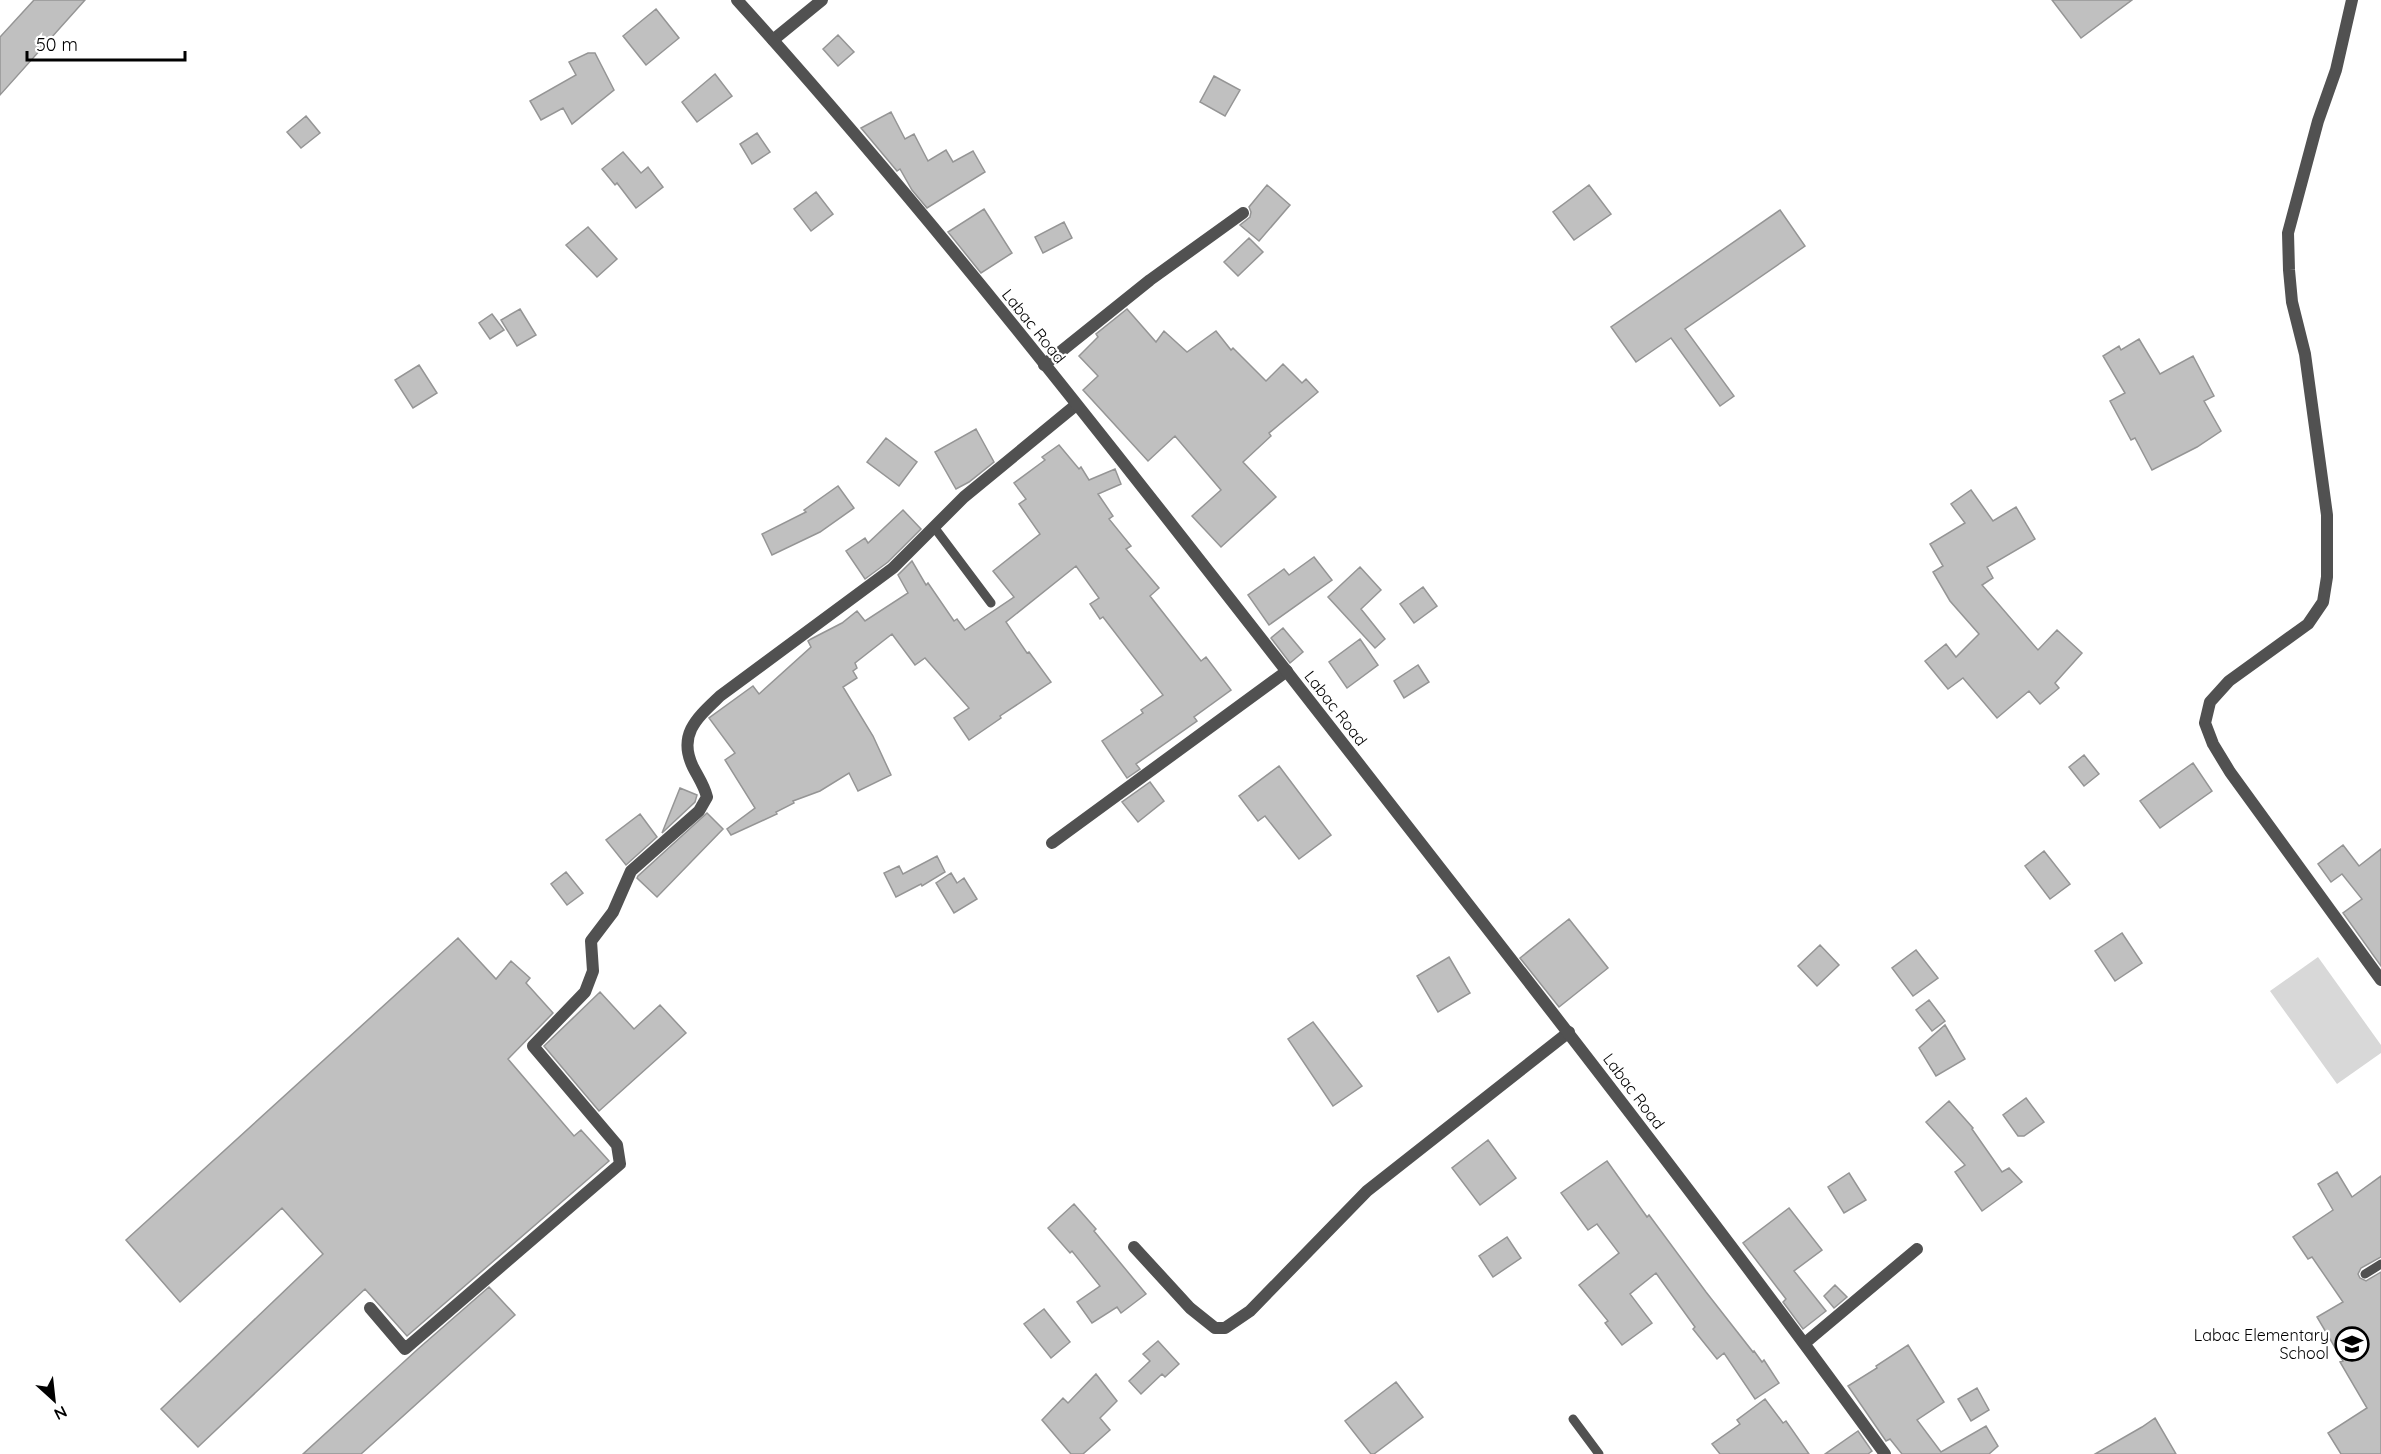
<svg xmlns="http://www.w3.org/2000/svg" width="2381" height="1454" viewBox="0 0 2381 1454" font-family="Quicksand,sans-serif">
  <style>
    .green { fill: #d8d8d8 }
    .building { fill: #c0c0c0; stroke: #959595; stroke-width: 1.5 }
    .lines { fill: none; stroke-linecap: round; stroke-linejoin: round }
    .service { stroke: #515151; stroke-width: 9 }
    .minor { stroke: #515151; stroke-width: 12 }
    .tertiary { stroke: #515151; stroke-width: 12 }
    .labels { text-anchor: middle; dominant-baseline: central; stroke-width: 4.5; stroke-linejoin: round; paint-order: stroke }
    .street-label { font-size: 16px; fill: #000; stroke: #fff }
    .poi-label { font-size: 16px; fill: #000; stroke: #fff; text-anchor: end }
  </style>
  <rect width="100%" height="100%" fill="#fff"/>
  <path class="green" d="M2318 957 2381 1045V1053L2337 1084 2270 991Z"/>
  <path class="building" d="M34 0H85L0 95V37Z
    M2052 0H2132L2081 38Z
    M656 9 679 38 646 65 623 36Z
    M838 35 854 52 838 66 823 49Z
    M588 53H595L614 90 572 124 563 108 541 120 530 101 576 75 569 62Z
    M715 74 732 96 697 122 682 102Z
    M1214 76 1240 90 1225 116 1200 102Z
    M891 112 905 139 914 134 928 161 946 150 953 162 973 151 985 172 927 208 912 190 900 169 897 171 861 128Z
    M306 116 320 133 301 148 287 132Z
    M757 133 770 152 752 164 740 144Z
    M623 152 641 173 648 167 663 187 636 208 617 183 615 185 602 169Z
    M1267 185 1290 205 1259 241 1240 225 1250 217 1251 212 1249 207Z
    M1589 185 1611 214 1574 240 1553 212Z
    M816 192 833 214 811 231 794 209Z
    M984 209 1012 253 981 273 948 232Z
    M1780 210 1805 246 1685 329 1734 396 1720 406 1671 338 1636 362 1611 327Z
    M1064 222 1072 238 1043 253 1035 237Z
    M588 227 617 259 597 277 566 245Z
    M1249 238 1263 252 1238 276 1224 262Z
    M520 309 536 335 517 346 501 320Z
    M1127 309 1156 342 1164 331 1187 352 1216 331 1231 350 1233 348 1266 381 1283 364 1302 383 1306 379 1318 392 1269 433 1271 436 1243 462 1276 497 1221 547 1192 516 1221 490 1175 436 1148 461 1083 390 1098 376 1079 356 1098 337 1096 334Z
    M492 314 504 330 490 339 479 323Z
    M2139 339 2160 374 2193 356 2214 396 2204 401 2221 431 2197 447 2152 470 2135 438 2131 440 2110 401 2125 393 2103 356 2119 346 2121 350Z
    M419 365 437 393 413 408 395 380Z
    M976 429 994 462 969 482 956 489 935 452Z
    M886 438 917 462 899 486 867 462Z
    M1059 445 1079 469 1081 467 1089 480 1115 469 1121 484 1098 494 1113 516 1109 519 1131 546 1126 549 1159 588 1150 596 1201 661 1206 657 1231 690 1194 717 1197 721 1136 764 1140 769 1127 778 1102 741 1143 713 1141 710 1163 695 1103 617 1100 619 1090 604 1099 598 1076 566 1006 622 1027 653 1029 652 1051 682 1000 716 1001 718 969 740 954 718 969 708 925 658 915 665 892 634 855 663 857 668 853 671 857 678 843 687 873 736 891 775 858 791 849 773 820 791 793 801 794 803 776 812 777 814 731 835 727 829 755 808 725 760 735 753 709 718 753 686 759 694 811 647 808 641 811 639 842 623 857 611 865 621 908 593 898 575 912 561 926 585 928 583 954 621 957 619 965 630 1014 597 993 571 1040 534 1019 504 1026 499 1014 483 1045 460 1042 457Z
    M838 486 854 508 820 532 772 555 762 534 806 512 804 510Z
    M1971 490 1993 521 2016 507 2035 539 1987 567 1993 578 1982 585 2038 650 2057 630 2082 653 2055 683 2059 688 2040 704 2029 691 1997 718 1963 678 1948 689 1925 661 1946 644 1956 657 1979 634 1950 601 1933 572 1943 566 1930 544 1965 523 1951 504Z
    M903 510 921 529 888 562 865 579 846 551 865 538 868 543Z
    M1314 557 1332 580 1269 625 1248 595 1284 569 1289 575Z
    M1360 567 1381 590 1361 609 1385 639 1375 648 1328 597Z
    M1423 587 1437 606 1414 623 1400 604Z
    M1283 628 1303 652 1290 663 1271 638Z
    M1360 639 1378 665 1347 688 1329 662Z
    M1418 665 1429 682 1404 698 1394 681Z
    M2084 755 2099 774 2084 786 2069 767Z
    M2193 763 2212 791 2160 828 2140 801Z
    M1279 766 1331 835 1299 859 1265 816 1258 821 1239 796Z
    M1150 782 1164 801 1138 822 1122 802Z
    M680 788 697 795 695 802 662 833Z
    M707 813 723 829 657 897 637 878 638 876Z
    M640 814 657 837 626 865 606 840Z
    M2343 845 2359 866 2381 849V966L2343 913 2362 899 2342 874 2331 882 2318 864Z
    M2044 851 2070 884 2050 899 2025 866Z
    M937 856 945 872 922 886 921 884 896 897 884 873 899 866 903 874Z
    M566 872 583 893 567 905 551 884Z
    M951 873 957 883 964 878 977 899 954 913 936 883Z
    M1569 919 1608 968 1559 1007 1520 958Z
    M2122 933 2142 963 2115 981 2095 951Z
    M458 938 496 979 511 961 530 978 526 983 553 1013 508 1059 574 1136 581 1130 609 1161 407 1336 365 1289 198 1447 161 1409 323 1254 282 1208 180 1302 126 1240Z
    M1820 945 1839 965 1817 986 1798 966Z
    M1916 950 1938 978 1913 996 1892 968Z
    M1449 957 1470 993 1438 1012 1417 976Z
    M600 992 634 1029 660 1005 686 1033 599 1111 544 1046Z
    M1929 1000 1945 1021 1932 1031 1916 1010Z
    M1313 1022 1362 1086 1333 1106 1288 1039Z
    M1945 1025 1965 1059 1936 1076 1919 1048Z
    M2026 1098 2044 1122 2024 1136H2018L2003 1115Z
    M1949 1101 1973 1128 1972 1129 2002 1172 2009 1168 2022 1182 1982 1211 1955 1172 1965 1165 1926 1122Z
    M1488 1140 1516 1178 1480 1205 1452 1168Z
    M1607 1161 1647 1217 1649 1215 1706 1292 1753 1352 1754 1351 1762 1362 1764 1360 1779 1383 1755 1399 1724 1353 1717 1359 1693 1329 1695 1327 1656 1273 1630 1294 1652 1323 1622 1345 1605 1323 1608 1321 1579 1285 1619 1253 1597 1224 1588 1230 1561 1193Z
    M2337 1172 2352 1197 2381 1176V1257L2361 1268 2358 1274 2360 1278 2366 1281 2381 1272V1454H2341L2328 1433 2367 1408 2340 1362 2343 1361 2317 1317 2343 1302 2312 1257 2308 1259 2293 1237 2333 1210 2318 1184Z
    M1849 1173 1866 1200 1844 1213 1828 1187Z
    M1074 1204 1096 1229 1094 1231 1146 1294 1121 1313 1117 1307 1092 1323 1077 1302 1100 1286 1072 1251 1070 1253 1048 1228Z
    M1789 1208 1822 1250 1794 1271 1826 1311 1803 1329 1783 1302 1786 1299 1743 1243Z
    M1507 1237 1521 1258 1493 1277 1479 1256Z
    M1835 1285 1847 1297 1834 1308 1824 1296Z
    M489 1287 515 1315 361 1454H303L418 1349Z
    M1044 1309 1070 1342 1051 1358 1024 1324Z
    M1158 1341 1179 1364 1165 1377 1162 1374 1141 1394 1129 1381 1150 1361 1143 1354Z
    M1908 1345 1944 1402 1917 1420 1941 1452 1986 1426 1998 1446 1989 1454H1902L1890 1439 1886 1441 1848 1386 1877 1368 1876 1366Z
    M1096 1374 1117 1401 1100 1418 1110 1430 1083 1454H1071L1042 1420 1063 1398 1068 1403Z
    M1396 1382 1423 1417 1374 1454H1371L1345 1421Z
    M1977 1388 1989 1410 1971 1421 1958 1399Z
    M1765 1399 1783 1423 1786 1421 1809 1454H1720L1712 1444 1740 1424 1737 1420Z
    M2155 1418 2176 1454H2095L2142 1427Z
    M1858 1431 1872 1451 1868 1454H1825Z"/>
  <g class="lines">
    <path class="service" d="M934 527 991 603
      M2365 1274 2381 1264
      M1573 1419 1599 1454"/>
    <path class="minor" d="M2352 0 2336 70 2318 121 2288 233 2289 270 2292 302 2305 354 2327 515V577L2323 602 2308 624 2229 681 2210 702 2205 723 2213 744 2230 772 2381 980
      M773 40 822 0
      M1044 365 1150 280 1243 213
      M1052 843 1287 671
      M1134 1247 1190 1308 1215 1328H1225L1250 1311 1367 1191 1569 1032
      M370 1308 405 1349 620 1164 617 1145 533 1046 585 992 593 971 591 941 613 912 631 871 699 811 707 797C704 785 698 777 693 767 677 734 698 717 720 696L893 568 964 497 1076 405
      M1805 1343 1917 1249"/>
    <path class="tertiary" d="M737 0C943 228 1131 472 1320 714 1511 959 1703 1203 1885 1454"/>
  </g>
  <defs>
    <g id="school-ring" transform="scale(1.725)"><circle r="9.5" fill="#fff" stroke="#000" stroke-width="1.5"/><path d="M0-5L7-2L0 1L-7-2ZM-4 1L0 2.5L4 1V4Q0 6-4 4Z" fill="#000"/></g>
  </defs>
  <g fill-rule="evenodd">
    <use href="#school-ring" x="2352" y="1344"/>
  </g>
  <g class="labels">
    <g class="street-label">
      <text transform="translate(1034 326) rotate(51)">Labac Road</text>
      <text transform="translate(1336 708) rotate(52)">Labac Road</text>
      <text transform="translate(1634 1091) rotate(53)">Labac Road</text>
    </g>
    <g class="poi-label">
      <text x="2329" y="1335">Labac Elementary<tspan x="2329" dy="18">School</tspan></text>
    </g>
  </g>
  <g transform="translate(54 1400) rotate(153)" stroke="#ffffff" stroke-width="4.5" paint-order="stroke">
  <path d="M0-4.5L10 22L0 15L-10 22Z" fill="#000000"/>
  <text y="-9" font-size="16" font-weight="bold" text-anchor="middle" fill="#000000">N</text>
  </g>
  <path d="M27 51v9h158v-9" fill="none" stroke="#000000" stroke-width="3"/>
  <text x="36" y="51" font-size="18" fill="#000000" stroke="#ffffff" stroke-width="4.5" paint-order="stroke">50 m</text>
</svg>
